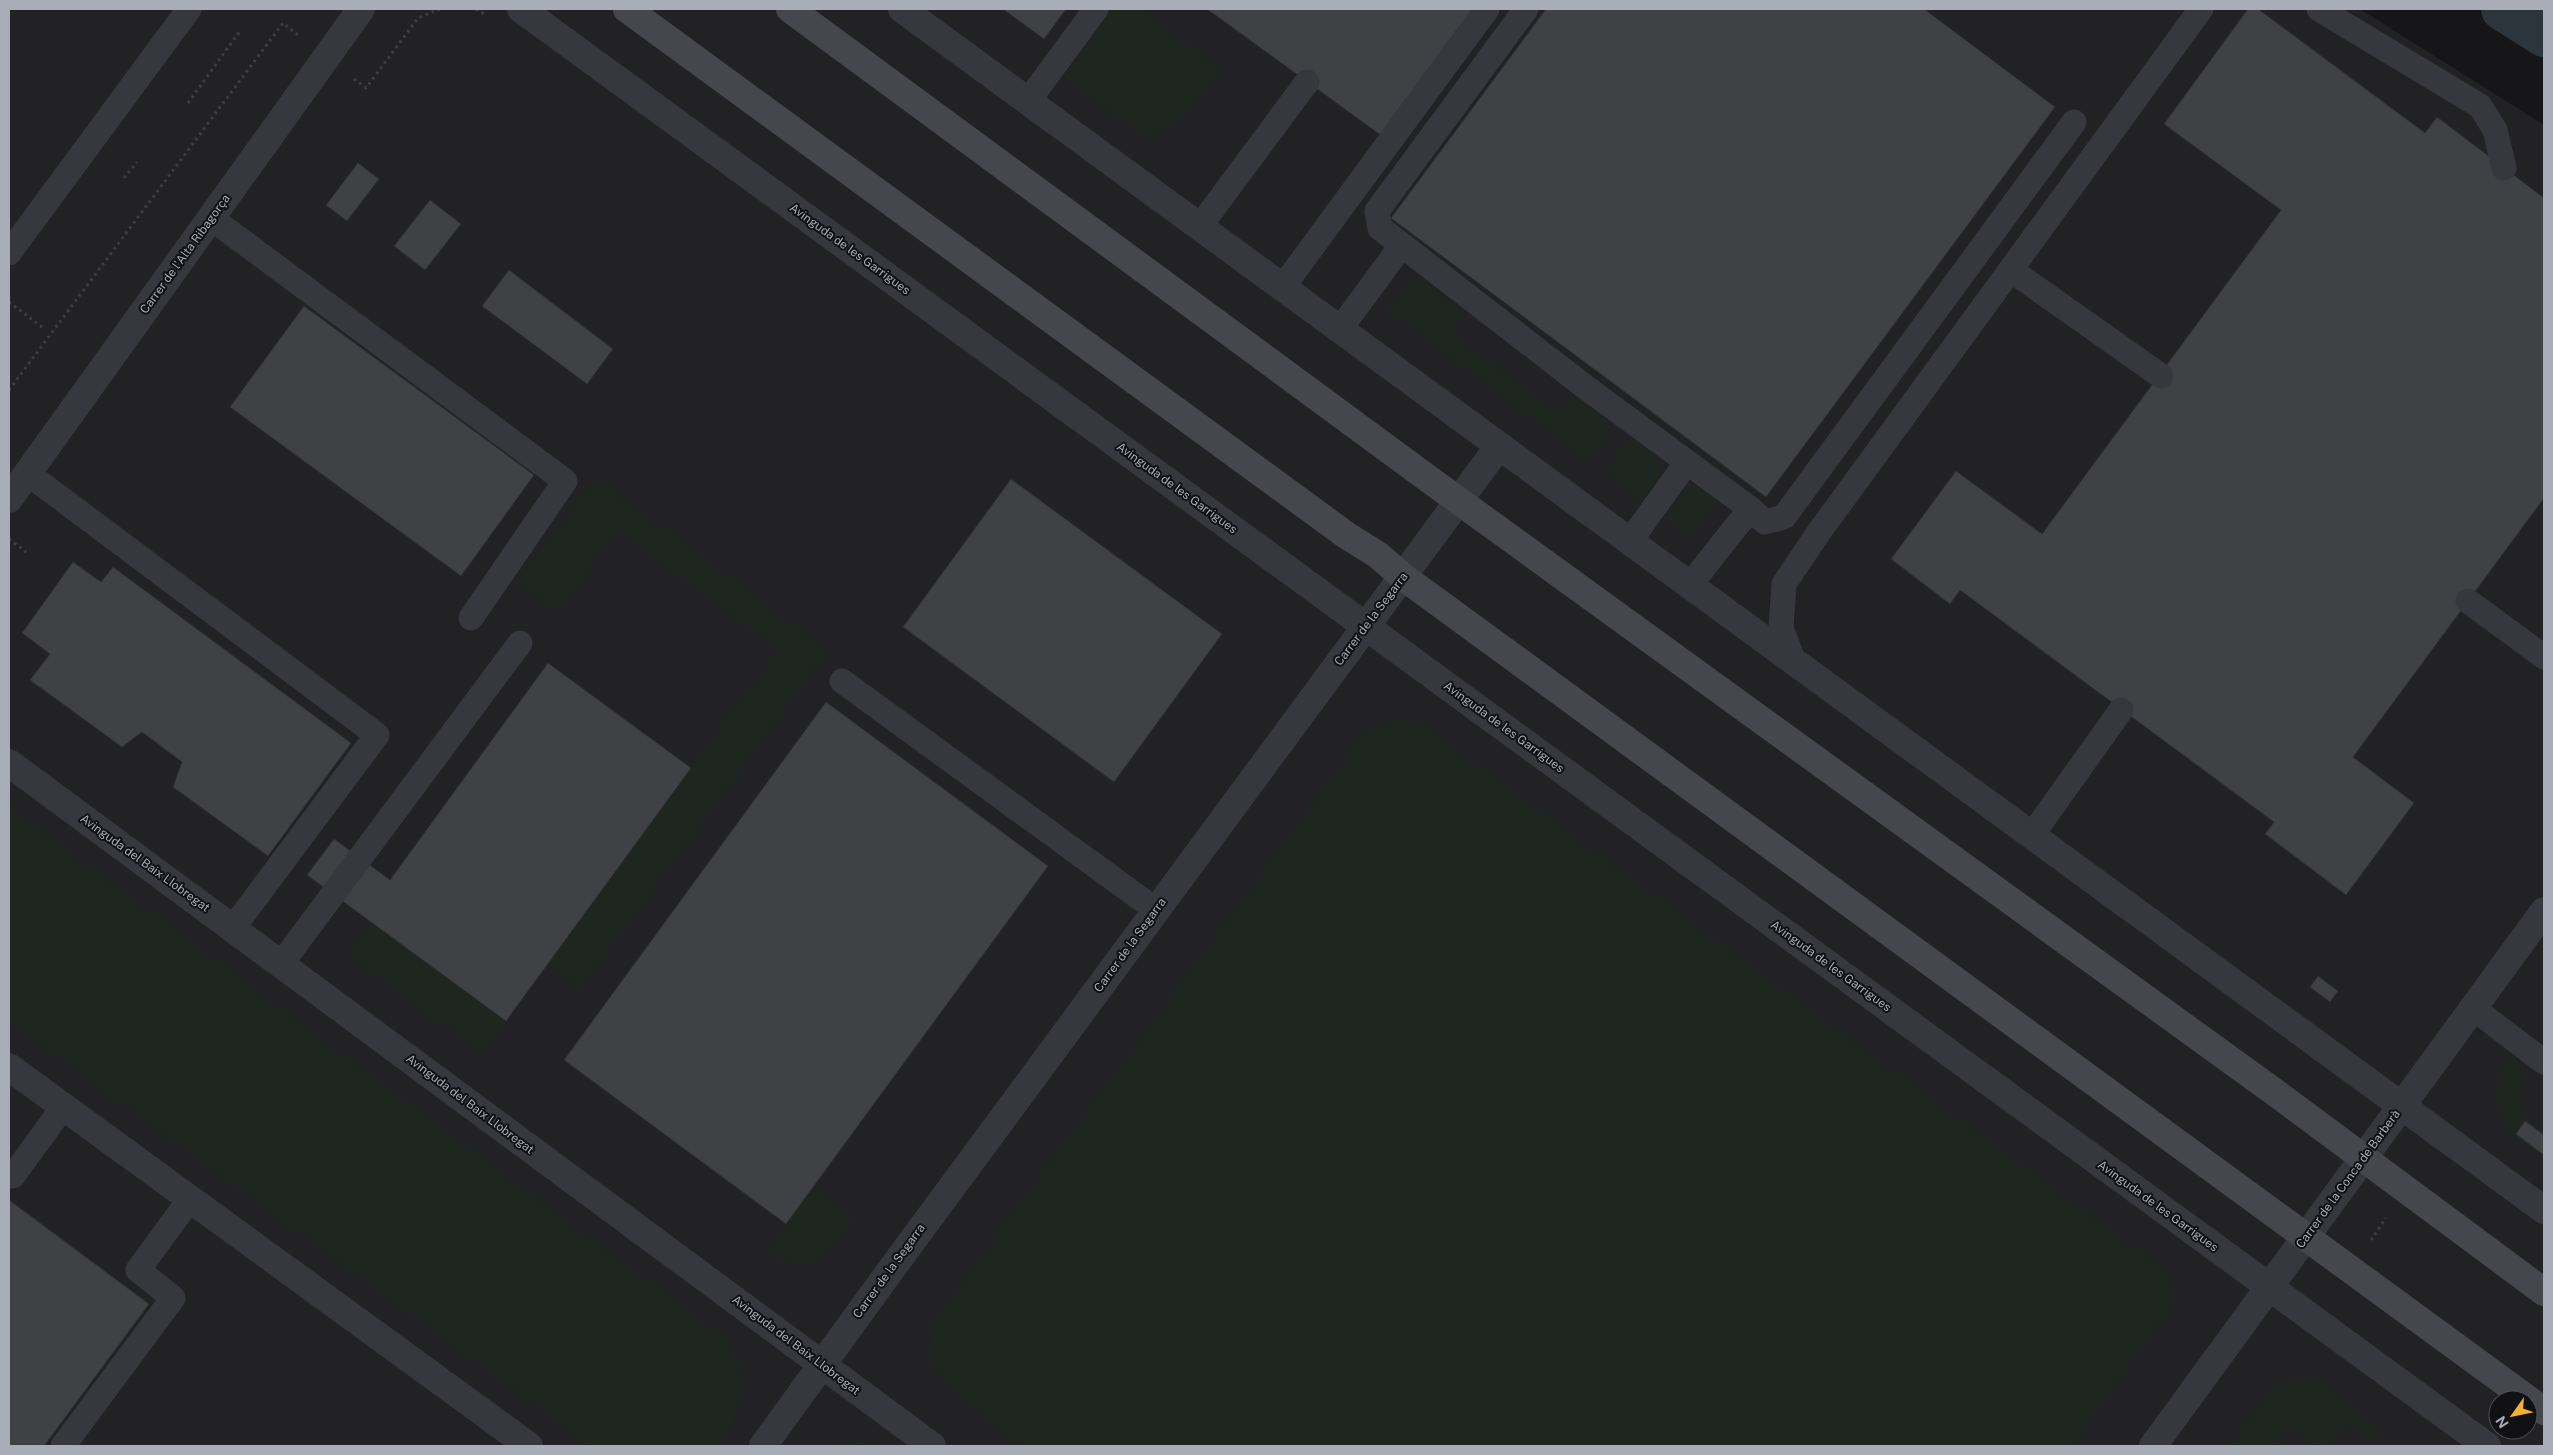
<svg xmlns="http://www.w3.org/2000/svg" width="2553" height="1455" viewBox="0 0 2553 1455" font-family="'Public Sans',sans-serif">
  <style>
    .built { fill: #222225; fill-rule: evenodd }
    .green { fill: #1e261f }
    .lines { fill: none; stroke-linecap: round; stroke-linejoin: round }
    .canal { stroke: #2c353c; stroke-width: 44 }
    .building { fill: #404145; stroke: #303034 }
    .path { stroke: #3d3f44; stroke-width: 3; stroke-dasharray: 2.5 4; stroke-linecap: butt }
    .lane { stroke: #37383d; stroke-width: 25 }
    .street { stroke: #37383d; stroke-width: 28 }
    .secondary { stroke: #45474d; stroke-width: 28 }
    .labels { text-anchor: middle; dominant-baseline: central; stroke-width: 4; stroke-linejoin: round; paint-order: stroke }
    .street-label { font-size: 12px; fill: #a8adb8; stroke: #111113 }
  </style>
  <rect width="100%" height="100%" fill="#161618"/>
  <path class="built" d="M9 9H2360L2544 125V1446H9ZM2498 1400H2528V1430H2498Z"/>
  <path class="green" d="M1114 9H1140L1222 70 1186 117 1148 140 1064 78Z
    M1421 280 1466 314 1452 333 1561 416 1577 395 1604 417 1607 437 1589 461 1386 310 1404 285Z
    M1641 442 1658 457 1661 475 1642 501 1603 472 1624 445Z
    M595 478 828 651 580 990 547 964 778 650 618 531 557 613 518 582Z
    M1701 485 1719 499 1691 537 1665 518 1685 491Z
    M1388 720 1418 722 2148 1258 2172 1284 2171 1308 2071 1446H1024C997 1427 933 1387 929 1352 928 1344 931 1333 931 1325L1362 737Z
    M9 807 726 1339 744 1371 734 1424 718 1446H591L9 1022Z
    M372 923 506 1021 480 1052 348 956Z
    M2513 1055 2526 1070 2520 1095 2524 1117 2544 1132V1158L2513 1136 2495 1099 2503 1069Z
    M812 1188 853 1218C824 1257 817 1276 765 1256Z
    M2294 1378H2314L2384 1431 2375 1443 2345 1423 2326 1446H2320L2289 1427 2275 1446H2230L2270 1391Z
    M865 1440 878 1446H827Z"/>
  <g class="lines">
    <path class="canal" d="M2503 9 2544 35"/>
  </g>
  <path class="building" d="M1003 9H1066L1044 39Z
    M1207 9H1473L1382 136Z
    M1546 9H1924L2055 107 1766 497 1391 218Z
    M2248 9H2258L2425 133 2437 117 2544 198V498L2353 757 2414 803 2346 895 2265 834 2274 822 1960 590 1950 604 1891 559 1956 471 2042 534 2281 210 2164 124Z
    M358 163 379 179 347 221 326 205Z
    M430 200 461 224 425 270 394 246Z
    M509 270 613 349 587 384 482 306Z
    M304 306 534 475 461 576 230 407Z
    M1011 479 1222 634 1114 782 903 627Z
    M73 562 101 582 113 567 351 743 268 856 173 787 182 762 142 732 122 747 30 680 50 654 22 633Z
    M548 663 691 768 506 1021 307 875 334 839 390 880Z
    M826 702 1048 866 786 1224 564 1060Z
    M2318 976 2338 991 2330 1002 2310 987Z
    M2525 1121 2544 1135V1155L2516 1134Z
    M9 1200 149 1304 44 1446H9Z"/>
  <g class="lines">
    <path class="path" d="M476 9 486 15
      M354 79 366 88 418 18 440 9
      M188 103 240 31
      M124 178 137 162
      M9 302 42 327
      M9 390 283 23 298 35
      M9 539 26 552
      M2371 1240 2386 1218"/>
    <path class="lane" d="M1526 9 1377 211 1380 228 1584 386 1752 510
      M2319 9 2480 106 2495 130 2504 168
      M1028 101 1096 9
      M211 218 565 481 471 618
      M1200 226 1307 82
      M9 253 189 9
      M2011 270 2161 376
      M1282 288 1487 9
      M1340 329 1402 245
      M27 473 377 735 233 928
      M1630 541 1687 462
      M1690 585 1738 524 1752 510 1765 522 1784 517 2074 122
      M2468 601 2544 657
      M1794 662 1781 628 1784 584 1819 532 2201 9
      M842 681 1156 910
      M2032 835 2121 710
      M281 964 520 643
      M2473 1008 2544 1062
      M9 1173 13 1176 63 1107
      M63 1446 173 1298 138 1270 190 1199"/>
    <path class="street" d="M521 9 2487 1446
      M902 9 2544 1210
      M9 499 361 9
      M9 763 932 1446
      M9 1067 529 1446
      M763 1446 890 1271 1499 446
      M2153 1446 2544 911"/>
    <path class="secondary" d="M627 9 1346 535 1378 555 1402 576 2544 1411
      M790 9 1430 480 2284 1099 2544 1292"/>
  </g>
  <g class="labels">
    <g class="street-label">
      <text transform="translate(850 249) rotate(36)">Avinguda de les Garrigues</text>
      <text transform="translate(185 254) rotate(-54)">Carrer de l'Alta Ribagorça</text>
      <text transform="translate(1177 488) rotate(36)">Avinguda de les Garrigues</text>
      <text transform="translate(1371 619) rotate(-53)">Carrer de la Segarra</text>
      <text transform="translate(1504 727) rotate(36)">Avinguda de les Garrigues</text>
      <text transform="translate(145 863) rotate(36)">Avinguda del Baix Llobregat</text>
      <text transform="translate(1130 945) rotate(-54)">Carrer de la Segarra</text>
      <text transform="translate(1831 966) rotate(36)">Avinguda de les Garrigues</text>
      <text transform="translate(470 1104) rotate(37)">Avinguda del Baix Llobregat</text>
      <text transform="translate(2348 1179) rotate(-54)">Carrer de la Conca de Barberà</text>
      <text transform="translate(2158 1206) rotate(36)">Avinguda de les Garrigues</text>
      <text transform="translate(889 1271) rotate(-54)">Carrer de la Segarra</text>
      <text transform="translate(796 1345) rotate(37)">Avinguda del Baix Llobregat</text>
    </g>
  </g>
  <rect width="2553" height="1455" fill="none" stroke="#a8adb8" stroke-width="20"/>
  <g transform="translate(2513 1415) rotate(237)"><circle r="24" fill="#111113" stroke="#4d4f55"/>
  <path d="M0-4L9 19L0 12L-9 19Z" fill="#f2b134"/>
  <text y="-8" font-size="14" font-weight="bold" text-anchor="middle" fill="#a8adb8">N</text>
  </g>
</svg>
